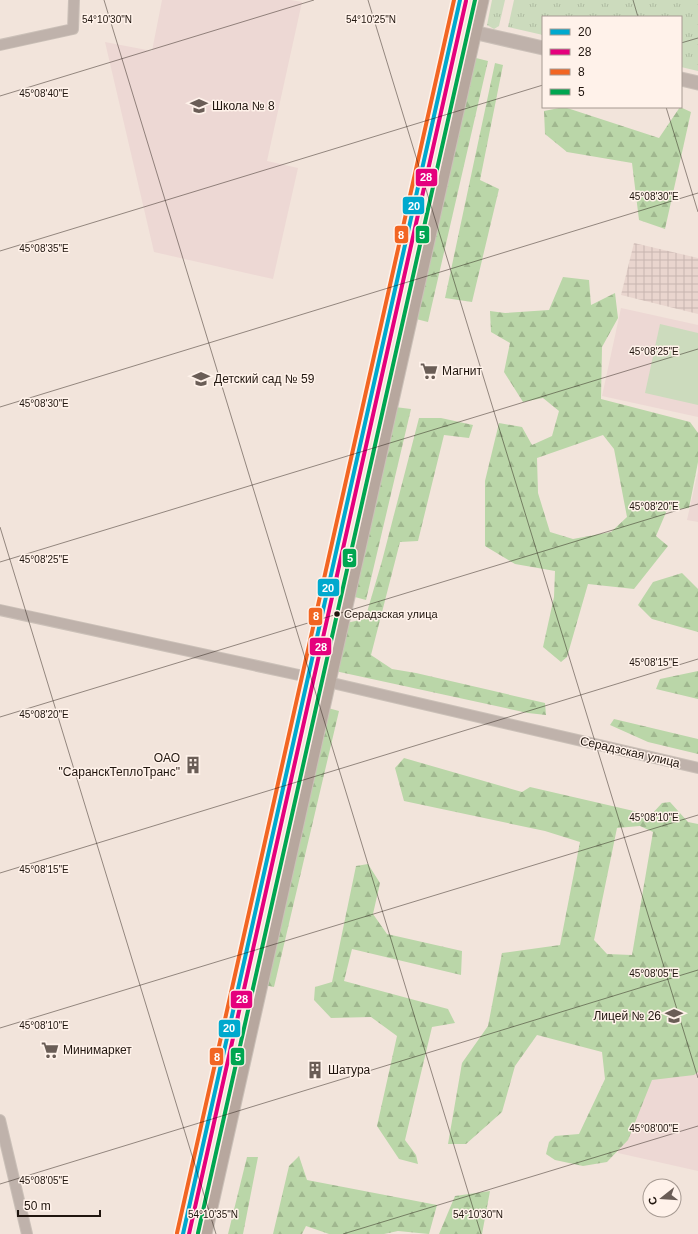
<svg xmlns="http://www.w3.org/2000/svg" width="698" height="1234" viewBox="0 0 698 1234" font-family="Arial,sans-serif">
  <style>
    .industrial { fill: url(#industrial-grid) }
    .education { fill: #edd8d4 }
    .grass { fill: url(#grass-tufts) }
    .forest { fill: url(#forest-firs); fill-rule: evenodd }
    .pitch { fill: #ccdbbd }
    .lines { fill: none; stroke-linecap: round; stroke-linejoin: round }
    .minor-casing { stroke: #cbc0b8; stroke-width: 12 }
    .tertiary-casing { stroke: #cbc0b8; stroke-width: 15 }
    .secondary-casing { stroke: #cbc0b8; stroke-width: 17 }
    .minor { stroke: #bfb2ab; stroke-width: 10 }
    .tertiary { stroke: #bfb2ab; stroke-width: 13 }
    .secondary { stroke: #b7a79e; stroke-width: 15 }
    .bus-1-casing { stroke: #fff2ea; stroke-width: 7 }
    .bus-2-casing { stroke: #fff2ea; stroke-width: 7 }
    .bus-3-casing { stroke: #fff2ea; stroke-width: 7 }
    .bus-4-casing { stroke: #fff2ea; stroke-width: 7 }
    .bus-1 { stroke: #00a9ce; stroke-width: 4 }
    .bus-2 { stroke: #e5007d; stroke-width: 4 }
    .bus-3 { stroke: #f26522; stroke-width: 4 }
    .bus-4 { stroke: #00a651; stroke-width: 4 }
    .ticks { fill: none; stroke: #20150e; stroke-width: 1; stroke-opacity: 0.45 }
    .bus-dot { fill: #20150e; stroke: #fff2ea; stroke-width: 1.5 }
    .labels { text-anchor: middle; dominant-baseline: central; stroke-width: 3; stroke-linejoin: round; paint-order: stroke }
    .bus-label { font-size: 11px; fill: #20150e; stroke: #fff2ea; text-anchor: start }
    .poi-label { font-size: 12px; fill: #20150e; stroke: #fff2ea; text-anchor: start }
    .street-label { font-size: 12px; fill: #20150e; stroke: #fff2ea }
    .ticks-label { font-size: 10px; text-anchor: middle; fill: #20150e; stroke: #fff2ea; stroke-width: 3; stroke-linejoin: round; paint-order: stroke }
    .line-badge { stroke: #fff2ea; stroke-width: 1.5 }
    .badge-label { font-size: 11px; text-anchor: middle; font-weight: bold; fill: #fff }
  </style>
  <defs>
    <pattern id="industrial-grid" width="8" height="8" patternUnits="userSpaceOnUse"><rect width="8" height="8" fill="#e9d5ce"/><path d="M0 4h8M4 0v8" fill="none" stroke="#c8b6b0"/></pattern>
    <pattern id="grass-tufts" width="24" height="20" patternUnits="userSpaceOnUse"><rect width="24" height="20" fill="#ccdbbd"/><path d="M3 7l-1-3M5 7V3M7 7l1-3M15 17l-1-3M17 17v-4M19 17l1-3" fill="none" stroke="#afbba1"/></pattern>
    <pattern id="forest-firs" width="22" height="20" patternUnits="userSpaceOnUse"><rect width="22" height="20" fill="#bad6a8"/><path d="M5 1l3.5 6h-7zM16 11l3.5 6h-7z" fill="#a0b78f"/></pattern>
  </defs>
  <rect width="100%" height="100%" fill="#f2e4db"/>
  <path class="industrial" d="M634 243 698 258V314L621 295Z"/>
  <path class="education" d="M162 0H291L302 2 267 161 298 168 273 279 154 252 105 42 152 51Z
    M621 308 698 325V417L602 396Z
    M698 471V522L687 520Z
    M681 874 698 878V1171L618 1153Z"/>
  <path class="grass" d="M492 0H505L499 26 494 29 487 25Z
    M514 0H698V71L681 67V17H543V35L508 27Z"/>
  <path class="forest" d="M476 58 488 61 428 322 416 319Z
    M495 63 503 65 480 180 499 189 472 302 445 298Z
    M564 107 659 138 680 107 691 112 665 229 639 220 632 163 567 152 545 134 544 111Z
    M563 277 589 280 591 305 615 293 618 318 602 347 601 399 690 422 698 433V462L689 508 667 510 656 536 668 546 634 589 588 584 567 657 561 662 543 647 554 597 555 571 515 564 485 546V481L499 423 522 427 532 445 552 436 559 411 543 398 523 402 504 372 510 343 491 332 490 311 505 313 549 310ZM603 435 614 449 627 517 611 532 573 539 550 532 538 493 537 458Z
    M395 407 411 409 366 600 351 596Z
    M419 418H441L473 425 469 438 444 435 418 541 400 542 371 655 392 669 416 673 545 703 546 715 528 713 335 671 346 623 365 619 382 561Z
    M682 573 698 589V632L652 619 638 605 653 582Z
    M698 671V699L656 689 660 679Z
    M328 708 339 711 274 987 264 985Z
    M614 719 698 739V754L648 742 610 725Z
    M404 758 522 792 530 787 651 815 662 803 670 802 688 822 698 824V1072L694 1075 652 1080 628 1140 607 1162 583 1166 555 1160 546 1154 549 1142 555 1136 579 1134 605 1079 602 1052 537 1035 515 1066 502 1112 466 1144H448L462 1063 488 1026 502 953 560 945 580 842 545 831 404 801 395 768ZM640 826 653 832 632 955 607 954 594 940 617 828Z
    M368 864 380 883 373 914 387 934 462 951 461 975 352 949 344 981 448 1009 455 1023 432 1027 405 1140 416 1155 418 1164 399 1159 377 1126 397 1036 371 1017 331 1018 314 1000 315 987 332 982 356 866Z
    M299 1156 307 1180 437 1205 429 1234 398 1231 384 1234H329L306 1226 302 1234H273L289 1166Z
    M247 1157H258L243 1234H228Z
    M490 1191 482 1234H439L455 1196Z"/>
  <path class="pitch" d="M660 324 698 333V405L645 393Z"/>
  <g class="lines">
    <g class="minor-casing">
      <path id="minor" d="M0 45 73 29 74 0
        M0 610 308 677
        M328 682 698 768
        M0 1120 27 1234"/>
    </g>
    <g class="tertiary-casing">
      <path id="tertiary" d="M473 32 543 48
        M681 79 698 83"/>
    </g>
    <g class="secondary-casing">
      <path id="secondary" d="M183 1234 460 0
        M204 1234 481 0"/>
    </g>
    <use href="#minor" class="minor"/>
    <use href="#tertiary" class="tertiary"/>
    <use href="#secondary" class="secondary"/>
    <g class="bus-1-casing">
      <path id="bus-1" d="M183 1234 460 0"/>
    </g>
    <g class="bus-2-casing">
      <path id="bus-2" d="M189 1234 466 1"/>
    </g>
    <g class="bus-3-casing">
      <path id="bus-3" d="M177 1233 454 0"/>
    </g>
    <g class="bus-4-casing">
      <path id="bus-4" d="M198 1233 475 0"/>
    </g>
    <use href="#bus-1" class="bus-1"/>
    <use href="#bus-2" class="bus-2"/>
    <use href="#bus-3" class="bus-3"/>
    <use href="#bus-4" class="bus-4"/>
  </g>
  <path class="ticks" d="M104 0 481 1234M368 0 698 1078M633 0 638 17M681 43 698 38M0 96 314 0M666 107 698 212M0 251 543 85M0 407 698 193M0 527 216 1234M0 562 698 349M0 717 698 504M0 873 698 659M0 1028 698 815M0 1184 698 970M343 1234 698 1126"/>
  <defs>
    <g id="school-bare" transform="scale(1.38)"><path d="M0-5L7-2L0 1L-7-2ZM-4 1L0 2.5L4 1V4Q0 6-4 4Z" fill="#6a5d56" stroke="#fff2ea" stroke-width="2.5" paint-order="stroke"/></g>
    <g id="supermarket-bare" transform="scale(1.38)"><path d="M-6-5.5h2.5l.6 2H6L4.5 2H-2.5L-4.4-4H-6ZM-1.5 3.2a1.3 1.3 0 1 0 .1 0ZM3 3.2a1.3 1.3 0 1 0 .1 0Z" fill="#6a5d56" stroke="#fff2ea" stroke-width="2.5" paint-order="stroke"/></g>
    <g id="building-bare" transform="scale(1.38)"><path d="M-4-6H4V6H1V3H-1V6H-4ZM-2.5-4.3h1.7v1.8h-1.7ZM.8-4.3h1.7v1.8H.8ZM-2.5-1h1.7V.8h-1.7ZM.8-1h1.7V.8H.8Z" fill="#6a5d56" stroke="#fff2ea" stroke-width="2.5" paint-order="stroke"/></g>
  </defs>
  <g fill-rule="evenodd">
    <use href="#school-bare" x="199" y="106"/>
    <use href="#supermarket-bare" x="429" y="371"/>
    <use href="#school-bare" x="201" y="379"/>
    <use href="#building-bare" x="193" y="765"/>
    <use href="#school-bare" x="674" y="1016"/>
    <use href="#supermarket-bare" x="50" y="1050"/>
    <use href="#building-bare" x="315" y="1070"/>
  </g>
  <circle class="bus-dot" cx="337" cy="614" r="3.5"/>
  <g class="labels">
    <g class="bus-label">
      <text x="344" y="614">Серадзская улица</text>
    </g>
    <g class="poi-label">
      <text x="212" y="106">Школа № 8</text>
      <text x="442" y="371">Магнит</text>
      <text x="214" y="379">Детский сад № 59</text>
      <text x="180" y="758" text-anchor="end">ОАО<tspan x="180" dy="14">"СаранскТеплоТранс"</tspan></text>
      <text x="661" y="1016" text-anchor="end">Лицей № 26</text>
      <text x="63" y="1050">Минимаркет</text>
      <text x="328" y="1070">Шатура</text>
    </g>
    <g class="street-label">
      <text transform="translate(630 752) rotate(13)">Серадзская улица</text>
    </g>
  </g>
  <g class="ticks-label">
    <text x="371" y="23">54°10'25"N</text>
    <text x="107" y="23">54°10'30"N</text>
    <text x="44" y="97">45°08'40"E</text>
    <text x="654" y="200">45°08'30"E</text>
    <text x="44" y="252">45°08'35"E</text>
    <text x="654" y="355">45°08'25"E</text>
    <text x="44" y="407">45°08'30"E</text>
    <text x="654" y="510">45°08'20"E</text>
    <text x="44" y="563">45°08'25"E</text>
    <text x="654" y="666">45°08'15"E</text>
    <text x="44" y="718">45°08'20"E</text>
    <text x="654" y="821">45°08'10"E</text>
    <text x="44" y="873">45°08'15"E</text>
    <text x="654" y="977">45°08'05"E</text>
    <text x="44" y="1029">45°08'10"E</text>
    <text x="654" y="1132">45°08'00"E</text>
    <text x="44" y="1184">45°08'05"E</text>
    <text x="213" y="1218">54°10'35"N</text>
    <text x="478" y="1218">54°10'30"N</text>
  </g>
  <g class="line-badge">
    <rect x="415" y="168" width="23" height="19" rx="4" fill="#e5007d"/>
    <rect x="402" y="196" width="23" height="19" rx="4" fill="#00a9ce"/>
    <rect x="394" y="225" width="15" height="19" rx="4" fill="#f26522"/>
    <rect x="415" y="225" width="15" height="19" rx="4" fill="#00a651"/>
    <rect x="342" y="548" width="15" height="20" rx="4" fill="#00a651"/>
    <rect x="317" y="578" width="23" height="19" rx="4" fill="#00a9ce"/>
    <rect x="308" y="607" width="15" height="19" rx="4" fill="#f26522"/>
    <rect x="309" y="637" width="23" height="19" rx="4" fill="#e5007d"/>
    <rect x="230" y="990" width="23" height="19" rx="4" fill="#e5007d"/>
    <rect x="218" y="1019" width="23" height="19" rx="4" fill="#00a9ce"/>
    <rect x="209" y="1047" width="15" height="19" rx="4" fill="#f26522"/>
    <rect x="230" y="1047" width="15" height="19" rx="4" fill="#00a651"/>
  </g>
  <g class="badge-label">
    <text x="426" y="181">28</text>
    <text x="414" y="210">20</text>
    <text x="401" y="239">8</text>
    <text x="422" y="239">5</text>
    <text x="350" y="562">5</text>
    <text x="328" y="592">20</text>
    <text x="316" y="620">8</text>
    <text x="321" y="651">28</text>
    <text x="242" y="1003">28</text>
    <text x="229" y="1032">20</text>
    <text x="217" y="1061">8</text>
    <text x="238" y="1061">5</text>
  </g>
  <rect x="542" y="16" width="140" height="92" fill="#fff2ea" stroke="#a69a92"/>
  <rect x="550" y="29" width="20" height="6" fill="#00a9ce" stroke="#a69a92"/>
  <text x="578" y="36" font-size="12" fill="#20150e">20</text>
  <rect x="550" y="49" width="20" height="6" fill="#e5007d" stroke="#a69a92"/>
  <text x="578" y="56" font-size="12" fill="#20150e">28</text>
  <rect x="550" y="69" width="20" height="6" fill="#f26522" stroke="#a69a92"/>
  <text x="578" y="76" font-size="12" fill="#20150e">8</text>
  <rect x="550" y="89" width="20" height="6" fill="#00a651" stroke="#a69a92"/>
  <text x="578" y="96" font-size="12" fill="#20150e">5</text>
  <g transform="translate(662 1198) rotate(253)"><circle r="19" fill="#fff2ea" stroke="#a69a92"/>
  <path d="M0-3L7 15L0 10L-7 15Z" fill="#6a5d56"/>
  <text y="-6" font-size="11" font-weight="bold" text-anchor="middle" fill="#20150e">С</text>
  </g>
  <path d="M18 1210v6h82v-6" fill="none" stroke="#20150e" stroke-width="2"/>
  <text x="24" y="1210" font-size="12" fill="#20150e" stroke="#fff2ea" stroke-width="3" paint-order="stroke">50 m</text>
</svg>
